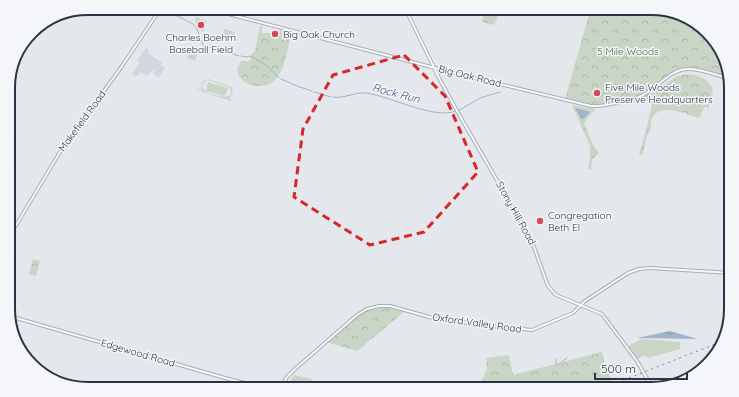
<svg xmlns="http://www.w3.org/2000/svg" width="739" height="397" viewBox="0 0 739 397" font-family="Quicksand,sans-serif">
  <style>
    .built { fill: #d2d6de }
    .grass { fill: #c9d6c5; fill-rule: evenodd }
    .forest { fill: url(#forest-crowns) }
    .water { fill: url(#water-ripples) }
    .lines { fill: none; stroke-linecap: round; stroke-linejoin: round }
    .stream { stroke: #9fb4cc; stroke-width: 1 }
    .tertiary-casing { stroke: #a9aeb7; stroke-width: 4 }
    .tertiary { stroke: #f7f8fa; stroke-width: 2 }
    .rail { stroke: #7d8696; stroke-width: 1; stroke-dasharray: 2 4; stroke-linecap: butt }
    .marked { fill: none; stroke: #d62828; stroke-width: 3; stroke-dasharray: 8 5; stroke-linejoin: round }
    .poi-dot { fill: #d1495b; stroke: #f4f6f9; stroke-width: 1.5 }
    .labels { text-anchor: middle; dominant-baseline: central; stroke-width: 3; stroke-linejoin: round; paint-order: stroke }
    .poi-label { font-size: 10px; fill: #2b3445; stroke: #f4f6f9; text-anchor: start }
    .park-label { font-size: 10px; fill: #3f6138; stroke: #f4f6f9 }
    .street-label { font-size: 10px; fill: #2b3445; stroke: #f4f6f9 }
    .water-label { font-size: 11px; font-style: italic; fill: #34527a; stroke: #f4f6f9 }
    .rim { fill: none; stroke: #2b3445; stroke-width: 2 }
  </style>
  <defs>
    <pattern id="forest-crowns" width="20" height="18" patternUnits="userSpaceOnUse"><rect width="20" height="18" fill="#c9d6c5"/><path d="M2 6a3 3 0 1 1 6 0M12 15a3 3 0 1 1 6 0" fill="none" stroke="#adb8ab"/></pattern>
    <pattern id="water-ripples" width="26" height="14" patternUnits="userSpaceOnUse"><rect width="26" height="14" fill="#9fb4cc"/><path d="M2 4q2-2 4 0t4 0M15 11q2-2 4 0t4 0" fill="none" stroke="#8293a7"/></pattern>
  </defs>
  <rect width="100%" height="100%" fill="#e4e7ec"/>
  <path class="built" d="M146 48 149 50 148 53 162 63 161 65 165 68 158 78 154 74 155 72 152 70 147 76 141 72 136 77 132 73 140 63 137 61Z"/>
  <path class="grass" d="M196 17 207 21 203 32C197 28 194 24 196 17Z
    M224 29 235 32 233 38 223 35Z
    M190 50 198 53 195 61 187 58Z
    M208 79 230 86C234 91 233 95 229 98L231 99V101L197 90V89L202 91 201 86 202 82ZM208 80 229 87 231 91V95L225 97C217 95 202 94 202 85L204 82Z
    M208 82 228 88 225 96 206 91Z
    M642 339 680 342V349L648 358 645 355 637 359 628 346Z
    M294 375 312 379 313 381 309 389H290V382Z
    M322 382 334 386 335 389H320Z"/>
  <path class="forest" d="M483 8H502L494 25 482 22 484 9Z
    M582 8H651L691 19 718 44 727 71 724 75H719L686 67 674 71 644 93 639 96 599 105H593L565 99 590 11Z
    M260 26H262V33H270L272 38 278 39 280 29 290 32 291 36C285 58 283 93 251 85 244 83 238 77 237 70L241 61H250L251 55 255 51Z
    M682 75C695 73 708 77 713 90L711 100 702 98 699 99V103L703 105 709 104V109L706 107H704L700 117 699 118C685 114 661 102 652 118 650 121 651 124 651 127 650 131 647 135 646 139 645 144 644 149 642 155L639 154 647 127 652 104 647 101 637 102 635 99 650 94 677 76Z
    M572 105 595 109 584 123 593 145 599 153 592 159 591 169H588L590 159V146Z
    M728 213 731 214V235L726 230Z
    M33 259 40 261 36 276 29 274Z
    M380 306H394L404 312 357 351 326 342 363 311Z
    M602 352 611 382 588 389H478L487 369 486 358 509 355 513 375Z"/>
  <path class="water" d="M575 108 590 112 582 120Z
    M670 331 698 339 637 338Z"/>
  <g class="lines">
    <path class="stream" d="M160 8C168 13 184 18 190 23H192L197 29 203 45 239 56
      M241 56 246 57 250 56 265 64 279 78
      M281 79 297 86 312 91
      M314 92 331 97
      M333 97C344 99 354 92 366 93 390 96 434 120 456 111
      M458 111 480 98 500 92
      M556 359V364
      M556 366 567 358"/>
    <g class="tertiary-casing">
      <path id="tertiary" d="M205 8 462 75 591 106C602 107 635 100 645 94 659 86 670 70 687 69 700 68 717 75 729 79
        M405 8 440 80 461 118 531 239 548 286 556 295 602 314 637 361 653 389
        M9 237 60 152 122 66 161 8
        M9 316 225 378 268 389
        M280 389 287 377 295 369 357 315 367 309 379 306H390L433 318 482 325 532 330 573 313 585 301 628 273 639 269 650 268 731 273"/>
    </g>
    <use href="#tertiary" class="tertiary"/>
    <path class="rail" d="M601 389 723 341"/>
  </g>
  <path class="marked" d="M404 55 445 96 478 172 424 232 370 245 294 197 303 129 333 75Z"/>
  <g class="poi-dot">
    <circle cx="201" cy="25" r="4"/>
    <circle cx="275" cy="34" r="4"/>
    <circle cx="597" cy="93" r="4"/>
    <circle cx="540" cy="221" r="4"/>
  </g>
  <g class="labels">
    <g class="poi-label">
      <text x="283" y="34">Big Oak Church</text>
      <text x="201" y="37" text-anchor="middle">Charles Boehm<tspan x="201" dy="12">Baseball Field</tspan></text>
      <text x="605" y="87">Five Mile Woods<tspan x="605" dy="12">Preserve Headquarters</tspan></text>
      <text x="548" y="215">Congregation<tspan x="548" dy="12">Beth El</tspan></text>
    </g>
    <g class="park-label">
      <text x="628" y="51">5 Mile Woods</text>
    </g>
    <g class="street-label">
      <text transform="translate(470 76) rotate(14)">Big Oak Road</text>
      <text transform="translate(82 121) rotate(-54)">Makefield Road</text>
      <text transform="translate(516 213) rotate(61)">Stony Hill Road</text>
      <text transform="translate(477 323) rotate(8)">Oxford Valley Road</text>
      <text transform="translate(138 353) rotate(16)">Edgewood Road</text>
    </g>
    <g class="water-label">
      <text transform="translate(396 93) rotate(15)">Rock Run</text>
    </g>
  </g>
  <path d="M0 0H739V397H0ZM88 15H651A73 73 0 0 1 724 88V309A73 73 0 0 1 651 382H88A73 73 0 0 1 15 309V88A73 73 0 0 1 88 15Z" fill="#f4f6f9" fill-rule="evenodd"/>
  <path class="rim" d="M88 15H651A73 73 0 0 1 724 88V309A73 73 0 0 1 651 382H88A73 73 0 0 1 15 309V88A73 73 0 0 1 88 15Z"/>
  <path d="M595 373v6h92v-6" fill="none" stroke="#2b3445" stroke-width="2"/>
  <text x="601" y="373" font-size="12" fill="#2b3445" stroke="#f4f6f9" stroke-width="3" paint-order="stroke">500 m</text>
</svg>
